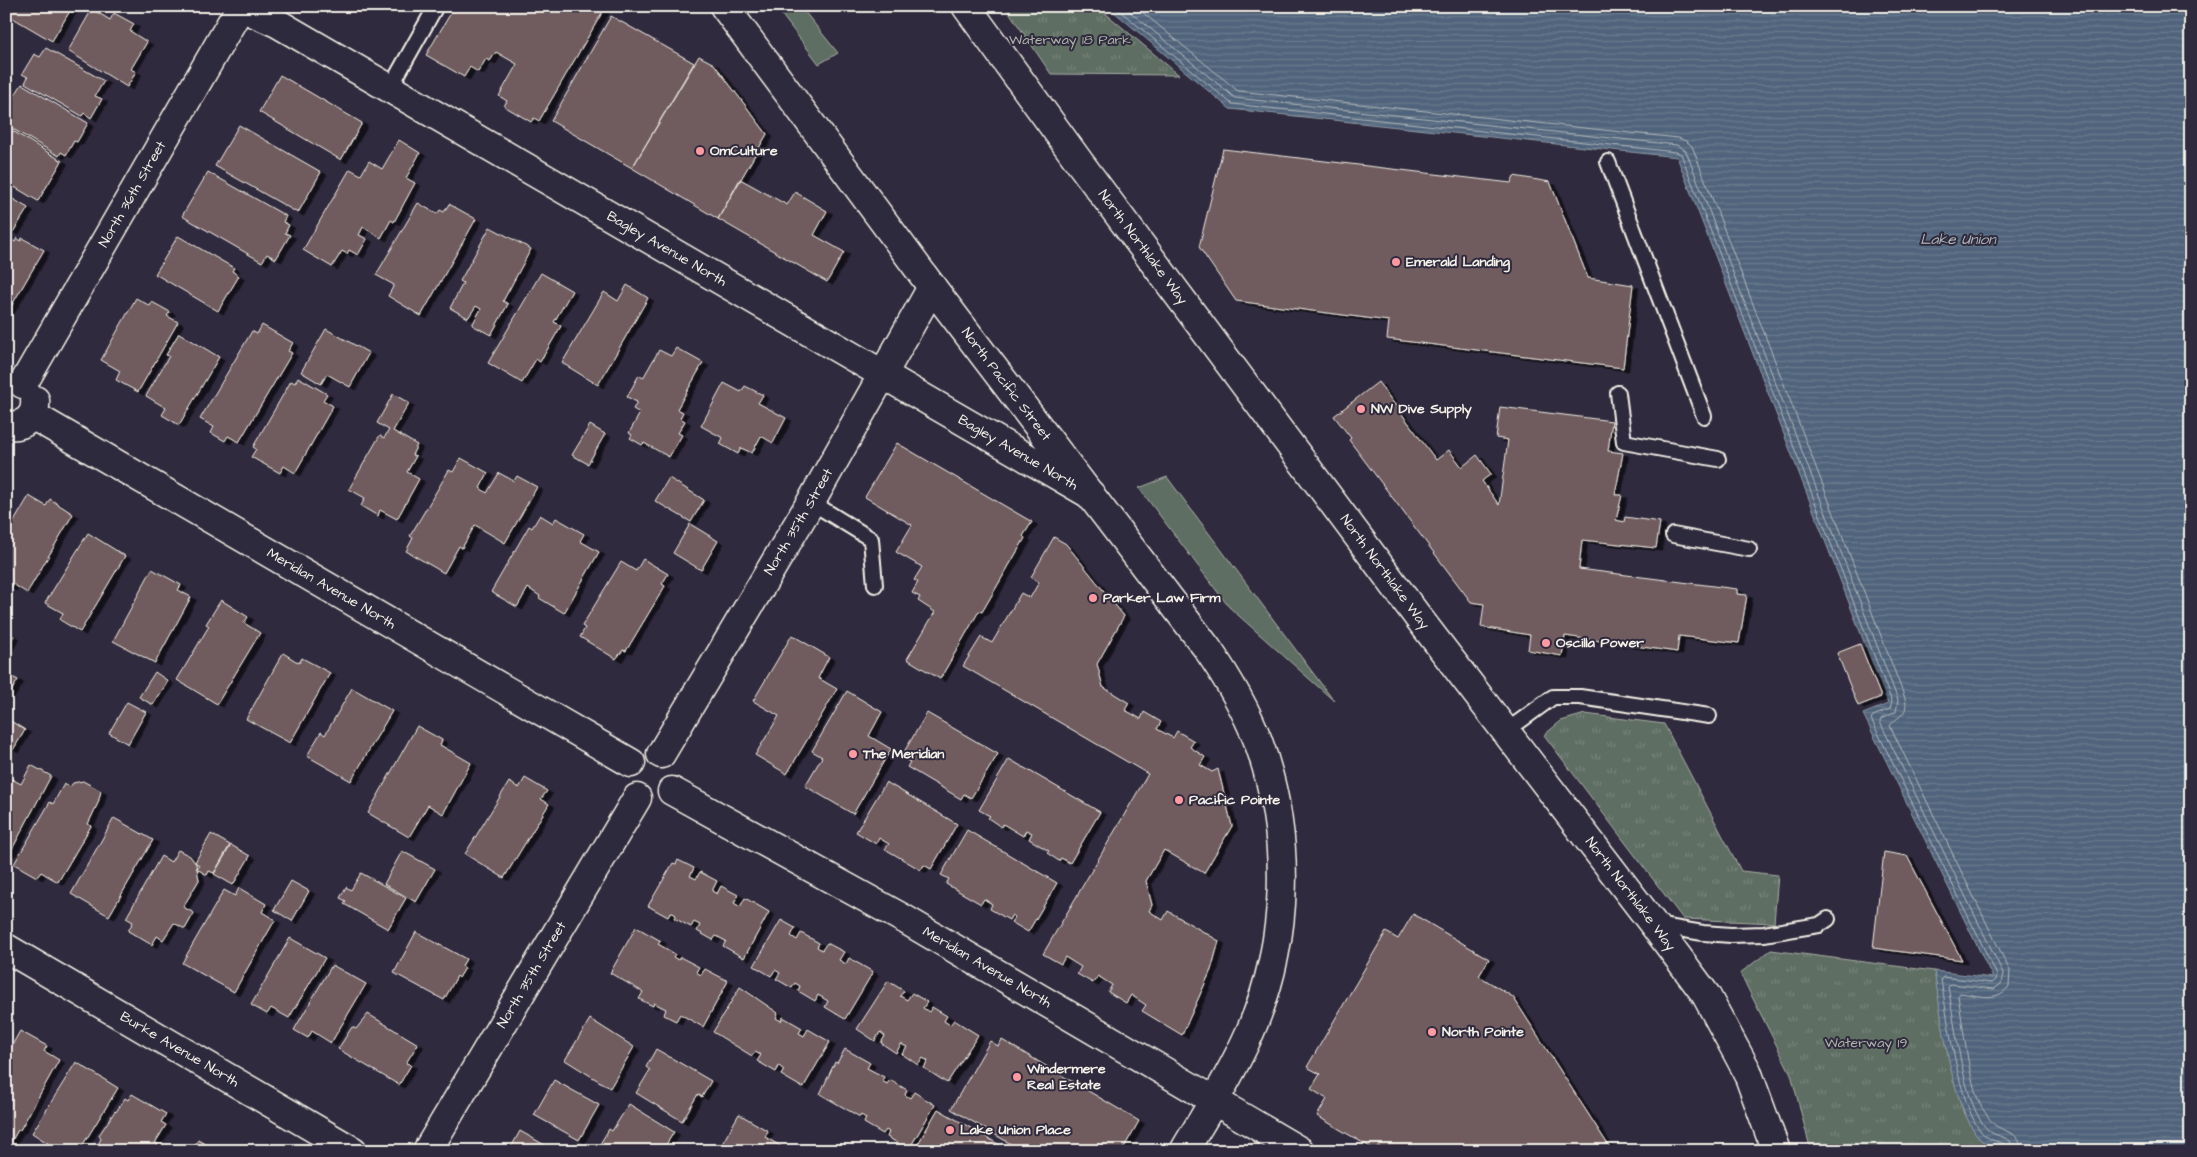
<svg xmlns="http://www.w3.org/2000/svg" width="2197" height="1157" viewBox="0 0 2197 1157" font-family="'Architects Daughter',sans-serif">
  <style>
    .green { fill: #5f6e64; stroke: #aab0a6 }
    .park { fill: url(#park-tufts); stroke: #aab0a6 }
    .water { fill: url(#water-rules); stroke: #929ca7 }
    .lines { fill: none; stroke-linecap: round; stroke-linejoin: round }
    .shore { stroke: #b2b9bc; stroke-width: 1 }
    .building { fill: #705b5e; stroke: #f4f1e8; filter: url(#shadow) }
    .service-casing { stroke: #f4f1e8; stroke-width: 18 }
    .minor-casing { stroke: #f4f1e8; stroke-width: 31 }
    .tertiary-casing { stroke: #f4f1e8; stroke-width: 31 }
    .service { stroke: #2f2a3d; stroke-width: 14 }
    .minor { stroke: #2f2a3d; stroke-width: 28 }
    .tertiary { stroke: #2f2a3d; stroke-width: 28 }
    .poi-dot { fill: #ff9aa2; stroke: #2f2a3d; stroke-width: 2 }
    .labels { text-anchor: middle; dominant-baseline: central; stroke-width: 4; stroke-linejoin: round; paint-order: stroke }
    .park-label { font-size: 14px; fill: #b1b6ad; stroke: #2f2a3d }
    .poi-label { font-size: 14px; font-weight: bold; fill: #f4f1e8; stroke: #2f2a3d; text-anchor: start }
    .street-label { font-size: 14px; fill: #f4f1e8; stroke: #2f2a3d }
    .water-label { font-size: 15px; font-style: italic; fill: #b2b9bc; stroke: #2f2a3d }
  </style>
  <defs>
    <pattern id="park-tufts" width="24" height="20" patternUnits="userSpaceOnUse" patternTransform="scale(1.25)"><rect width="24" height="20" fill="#5f6e64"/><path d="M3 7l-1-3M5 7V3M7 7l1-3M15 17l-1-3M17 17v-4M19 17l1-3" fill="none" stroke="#77837a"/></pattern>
    <pattern id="water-rules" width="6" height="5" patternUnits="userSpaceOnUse" patternTransform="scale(1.25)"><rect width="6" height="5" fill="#50647b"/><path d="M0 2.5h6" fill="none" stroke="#6a7b8e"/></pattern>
    <filter id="shadow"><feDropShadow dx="5.5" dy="3" stdDeviation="0" flood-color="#0009"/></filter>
  </defs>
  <rect width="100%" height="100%" fill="#2f2a3d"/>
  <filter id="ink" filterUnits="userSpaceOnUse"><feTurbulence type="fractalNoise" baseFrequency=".02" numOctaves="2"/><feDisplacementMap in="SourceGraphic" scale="10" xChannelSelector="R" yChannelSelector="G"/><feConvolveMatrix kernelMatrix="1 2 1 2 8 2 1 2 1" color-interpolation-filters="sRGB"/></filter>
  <g filter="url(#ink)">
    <path class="green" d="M775 6H800L838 53 819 64Z
      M1167 477 1334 701 1229 607 1139 488Z"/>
    <path class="park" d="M1005 6H1100L1104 12 1179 75 1051 74Z
      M1585 714 1664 724 1741 871 1778 875 1774 923 1683 919 1544 735 1561 721Z
      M1771 950 1934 971 1955 1084 1964 1114 2003 1149 2010 1151H1811L1791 1074 1740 973Z"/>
    <path class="water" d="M1107 6H2191V1151H2010C2002 1148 1987 1146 1981 1140 1950 1106 1942 1017 1934 971L1993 978 1863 714 1888 704 1677 157 1230 109Z"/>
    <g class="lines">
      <path class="shore" d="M1114 6 1232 104 1676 152 1681 154 1892 702 1890 709 1873 716 1871 719 1997 975 1996 980 1992 983 1943 977 1941 980C1947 1013 1960 1120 1987 1137 1992 1141 1999 1142 2005 1144L2007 1151
        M1123 6 1235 98 1677 145 1686 151 1898 700 1896 712 1881 719 1880 722 2003 973 2001 984 1994 989 1951 984 1948 987C1955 1022 1963 1108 1989 1131 1995 1136 2004 1136 2010 1141L2014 1151
        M1135 6 1238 91 1678 138 1686 141 1692 146 1905 698C1909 717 1897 715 1890 726L2010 971 2009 986C1998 1003 1977 995 1960 993L1958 996C1963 1023 1969 1086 1982 1108 1986 1113 1991 1123 1996 1126 2008 1133 2021 1133 2021 1151"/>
    </g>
    <path class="building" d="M6 6H73L52 41 6 14Z
      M455 6H606L539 121 534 118 531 122 504 106 507 101 499 96 517 64 496 52 490 61 486 59 478 72 470 67 464 77 426 55Z
      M92 9 110 20 114 13 134 24 130 31 147 42 131 69 136 72 127 87 68 51Z
      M611 16 694 63 632 168 551 121Z
      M46 48 104 81 95 96 102 99 91 118 84 113 82 116 25 83 28 77 22 74 34 54 40 57Z
      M699 56 714 64 767 134 718 219 632 168Z
      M280 75 362 123 341 160 259 112Z
      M22 84 88 123 77 142 74 141 66 155 61 152 59 156 6 125V109Z
      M239 125 321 172 298 213 215 166Z
      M6 127 62 161 38 201 6 182Z
      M399 140 420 153 406 178 415 183 394 222 391 220 381 238 363 227 359 235 367 239 358 255 349 250 347 254 342 251 332 267 303 250 350 169 361 175 369 161 382 169Z
      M1223 149 1511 183 1514 176 1550 182 1588 278 1633 285 1623 368 1387 339 1389 321 1236 301 1199 247Z
      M208 172 286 216 283 222 289 225 285 233 290 235 276 259 267 254 262 262 182 216Z
      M740 179 787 205 795 192 827 211 814 235 844 252 827 282 718 219Z
      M6 195 28 208 13 232 6 228Z
      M418 203 437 214 440 210 444 212 449 204 476 219 421 316 388 296 394 285 376 275Z
      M490 227 531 249 503 301 508 304 491 335 472 325 481 309 476 306 468 318 450 308 463 283 460 281Z
      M178 236 234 268 232 271 239 276 218 311 155 274Z
      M6 237 15 242 17 238 21 241 22 238 44 250 6 315Z
      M541 273 572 291 554 322 561 326 540 362 536 359 522 383 488 363Z
      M627 285 648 298 598 385 562 363 604 292 618 301Z
      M136 298 150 306 152 302 170 312 167 316 178 322 138 392 116 380 120 371 101 360Z
      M262 325 293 343 288 351 292 353 239 442 228 436 225 441 211 433 214 427 200 419 252 331 257 334Z
      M326 329 369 353 350 387 327 374 321 384 301 372Z
      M179 333 219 357 179 425 162 415 166 408 146 396 169 356 166 355Z
      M676 348 703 363 677 409 683 412 680 418 685 421 678 433 682 435 669 457 644 443 642 445 630 438 632 435 629 433 640 413 633 409 637 402 627 397 639 375 643 378 659 350 671 356Z
      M298 377 327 394 323 400 333 406 295 473 284 466 280 473 251 457 256 449 253 447 291 381 295 383Z
      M1378 382 1436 460 1449 450 1462 467 1477 455 1491 474 1482 481 1499 505 1508 440 1496 438 1500 407 1612 421 1608 451 1623 453 1615 495H1622L1616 520 1624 522 1625 517 1660 522 1656 548 1582 540 1579 569 1737 589V594L1747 595 1739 643 1679 636 1677 652 1565 636 1562 656 1528 650 1530 635 1481 627 1484 604 1471 602 1349 440 1351 438 1334 416Z
      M724 383 741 392 745 386 763 395 758 403 786 418 773 443 761 436 752 453 741 448 738 454 720 444 723 438 701 426Z
      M393 394 409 403 393 431 417 445 412 455 416 456 407 472 419 479 397 519 380 510 378 516 361 506 365 498 349 489 380 435 384 438 389 430 377 423Z
      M590 425 605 434 588 464 572 455Z
      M897 443 1032 522 1023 536 1025 538 982 612 979 611 940 679 907 659 935 612 918 601 920 597 912 593 918 582 914 580 922 567 896 552 912 525 865 497Z
      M461 458 488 473 480 488 487 493 499 473 514 481 517 476 537 487 505 543 475 525 462 548 459 546 444 573 406 551 413 538 410 536 449 470 453 472Z
      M669 478 704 500 691 522 655 501Z
      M29 496 46 506 50 499 73 514 27 593 13 584 11 588 6 586V535Z
      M540 515 553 523 556 518 584 534 580 541 599 552 564 613 539 598 540 596 528 588 517 607 491 592 529 526 532 528Z
      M690 524 718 541 701 570 673 553Z
      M88 533 125 556 80 632 60 620 63 613 45 603Z
      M1054 537 1066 544 1124 616 1097 664 1103 687 1129 703 1125 710 1141 719 1144 712 1161 722 1157 729 1173 738 1177 731 1194 741 1190 747 1205 757 1200 765 1212 772 1218 769 1232 826 1204 873 1164 850 1146 881 1152 905 1149 911 1163 920 1168 911 1219 941 1211 970 1182 1035 1142 1011 1146 1005 1131 995 1126 1003 1108 992 1112 985 1098 976 1093 983 1077 974 1081 967 1065 957 1061 964 1043 954 1148 774 963 666 981 637 992 643 1021 593 1030 598 1039 582 1031 577Z
      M643 559 668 574 662 584 665 586 626 651 623 650 616 659 580 637 585 628 582 626 621 562 636 571Z
      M152 569 181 585 178 590 191 597 155 663 113 641Z
      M221 600 248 617 244 623 260 633 217 704 177 680 209 626 206 624Z
      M6 631 14 636 6 649Z
      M792 635 829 657 818 678 837 689 787 774 755 755 779 716 753 701Z
      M1860 644 1881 697 1858 706 1837 653Z
      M283 653 299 663 302 658 330 673 290 743 246 719Z
      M155 672 168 681 153 705 139 697Z
      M6 674 18 680 6 699Z
      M352 688 392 711 351 781 307 756 321 732 325 735Z
      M847 691 882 712 869 736 891 749 853 814 805 786 822 757 812 751Z
      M127 702 146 712 128 744 109 733Z
      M927 713 998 754 971 798 964 794 961 799 907 767 910 762 901 757Z
      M6 718 25 730 13 750 6 746Z
      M417 726 442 740 440 745 471 763 443 814 428 805 409 837 368 813Z
      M1009 759 1100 812 1070 863 1061 858 1059 861 1047 853 1049 851 1029 839 1032 833 1026 830 1023 836 1003 824 1001 827 988 818 990 816 979 810Z
      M31 765 51 776 10 853 6 851V776L21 784Z
      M525 778 547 791 541 799 549 804 504 878 465 854 509 782 519 788Z
      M83 781 101 791 98 803 88 824 91 826 58 882 41 872 37 877 14 864 50 802 53 804 64 784 70 787 73 783Z
      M886 782 957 824 931 869 924 865 921 870 885 849 889 844 879 838 876 844 856 832Z
      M114 818 153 840 109 916 71 894Z
      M967 830 1057 883 1028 932 1011 922 1015 917 1012 915 1009 920 990 909 992 904 984 899 981 904 946 884 949 879 941 875Z
      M211 834 230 845 214 873 209 871 207 875 197 869 199 865 195 862Z
      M231 845 250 856 233 885 214 874Z
      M178 850 190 856 196 864 199 880 183 907 194 913 185 929 174 923 163 940 157 936 152 945 128 931 133 922 126 918 161 856 171 862Z
      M402 851 435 869 416 902 384 884Z
      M1884 852 1907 856 1962 960 1873 948Z
      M678 860 694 868 690 876 696 879 700 872 717 881 712 891 717 894 721 886 738 895 734 903 740 907 745 898 769 912 744 958 723 946 726 941 716 936 713 940 697 931 700 925 694 922 691 927 674 918 676 915 671 912 668 917 648 906 673 863 676 864Z
      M361 873 406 898 388 929 344 904 346 901 340 898 346 887 351 890Z
      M291 881 309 891 292 921 274 910Z
      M239 888 266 904 262 912 275 920 234 992 182 963 224 890 235 896Z
      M1413 914 1489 959 1479 976 1513 997 1612 1151H1386L1378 1146 1375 1150 1317 1116 1327 1099 1311 1089 1320 1074 1307 1067 1386 932 1398 939Z
      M781 920 795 928 791 936 797 940 801 933 819 943 817 947 822 950 827 943 844 952 839 960 846 964 849 958 873 972 845 1019 825 1007 828 1001 818 995 815 1001 798 991 800 986 795 983 792 988 776 979 780 973 775 970 771 976 754 966Z
      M636 927 661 941 658 944 675 954 673 957 678 960 680 957 699 967 696 972 701 975 705 969 728 981 703 1027 680 1014 676 1021 664 1015 666 1009 654 1003 653 1006 639 999 643 992 610 973Z
      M416 932 466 959 462 966 465 968 459 978 457 976 444 1000 394 973Z
      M290 938 325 958 289 1018 271 1008 267 1014 251 1005Z
      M332 965 366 984 331 1043 312 1031 308 1038 294 1030Z
      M888 981 904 991 900 996 907 1000 912 993 927 1002 923 1008 929 1012 932 1007 947 1016 944 1021 950 1025 954 1020 978 1035 947 1083 924 1068 928 1061 923 1058 918 1065 902 1054 907 1047 901 1044 896 1053 881 1043 885 1036 880 1032 875 1041 857 1029Z
      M740 987 778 1013 776 1018 781 1021 783 1017 802 1028 799 1033 804 1036 808 1029 830 1042 803 1088 781 1075 784 1070 779 1066 776 1072 757 1061 761 1055 755 1052 752 1056 713 1032Z
      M368 1014 418 1044 406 1063 411 1065 399 1085 338 1049 352 1027 356 1029Z
      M590 1019 634 1047 610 1088 565 1060Z
      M20 1031 47 1046 44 1051 59 1060 20 1130H18L7 1149 6 1056Z
      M1002 1040 1139 1121 1122 1151H1023L951 1109 990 1041 998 1046Z
      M656 1049 711 1081 702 1097 698 1094 682 1121 636 1093 650 1070 646 1067Z
      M845 1049 870 1063 867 1068 884 1077 882 1081 887 1084 890 1080 907 1090 905 1095 910 1098 914 1092 935 1105 909 1149 887 1137 889 1132 886 1130 883 1134 864 1123 866 1118 861 1115 860 1117 820 1094 835 1062 837 1063Z
      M76 1062 118 1088 79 1151H45L49 1144 32 1133Z
      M554 1080 599 1105 579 1140 534 1115Z
      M132 1094 166 1114 161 1122 166 1125 155 1143 158 1144 154 1151H94L101 1139 99 1135 115 1111 116 1112 125 1098 128 1100Z
      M629 1104 674 1132 662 1151H612L600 1144 609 1129 612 1131Z
      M938 1109 1010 1151H914Z
      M739 1114 768 1131 765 1137 789 1151H718Z
      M520 1131 555 1151H509Z
      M198 1140 217 1151H186L189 1146 193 1149Z"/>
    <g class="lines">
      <g class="service-casing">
        <path id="service" d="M390 88 436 6
          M1608 162 1704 416
          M1618 393 1624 442 1718 459
          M811 502 871 539 875 585
          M1673 535 1749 549
          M1505 732 1553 697H1580L1709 716
          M1655 925 1703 933 1731 935 1764 934 1819 925 1828 919"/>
      </g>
      <g class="minor-casing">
        <g id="minor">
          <path id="s1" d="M239 6 277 23 1091 495"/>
          <path id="s2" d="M23 384 241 6"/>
          <path id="s3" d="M32 415 631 763"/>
          <path d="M6 425C23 428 37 417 35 400"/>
          <path id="s4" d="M661 754 811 502 932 287"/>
          <path id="s5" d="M672 791 906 920 1300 1151"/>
          <path id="s6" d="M6 948 353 1151"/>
          <path id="s7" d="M427 1151 637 798"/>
        </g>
      </g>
      <g class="tertiary-casing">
        <g id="tertiary">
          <path id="s8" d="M724 6 932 287 1207 648C1227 677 1245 707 1258 741 1292 834 1290 941 1250 1032 1232 1073 1207 1112 1184 1151"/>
          <path id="s9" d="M966 6 1080 163 1421 621 1654 925 1706 995 1747 1071 1776 1151"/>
        </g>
      </g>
      <use href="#service" class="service"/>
      <use href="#minor" class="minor"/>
      <use href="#tertiary" class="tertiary"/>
    </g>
  </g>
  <g class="poi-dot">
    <circle cx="700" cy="151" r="5"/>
    <circle cx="1396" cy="262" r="5"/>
    <circle cx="1361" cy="409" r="5"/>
    <circle cx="1093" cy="598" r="5"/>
    <circle cx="1546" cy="643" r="5"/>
    <circle cx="853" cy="754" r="5"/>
    <circle cx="1179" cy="800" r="5"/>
    <circle cx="1432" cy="1032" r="5"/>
    <circle cx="1017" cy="1077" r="5"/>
    <circle cx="950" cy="1130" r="5"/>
  </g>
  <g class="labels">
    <g class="park-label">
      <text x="1070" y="40">Waterway 18 Park</text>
      <text x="1866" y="1043">Waterway 19</text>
    </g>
    <g class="poi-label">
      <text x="710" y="151">OmCulture</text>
      <text x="1406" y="262">Emerald Landing</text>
      <text x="1371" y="409">NW Dive Supply</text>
      <text x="1103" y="598">Parker Law Firm</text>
      <text x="1556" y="643">Oscilla Power</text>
      <text x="863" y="754">The Meridian</text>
      <text x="1189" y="800">Pacific Pointe</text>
      <text x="1442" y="1032">North Pointe</text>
      <text x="1027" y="1069">Windermere<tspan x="1027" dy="16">Real Estate</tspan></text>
      <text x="960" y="1130">Lake Union Place</text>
    </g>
    <g class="street-label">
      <text stroke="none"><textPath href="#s2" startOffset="219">North 36th Street</textPath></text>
      <text stroke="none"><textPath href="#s9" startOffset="299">North Northlake Way</textPath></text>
      <text stroke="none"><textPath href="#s1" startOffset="492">Bagley Avenue North</textPath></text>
      <text stroke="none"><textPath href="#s8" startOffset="472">North Pacific Street</textPath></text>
      <text stroke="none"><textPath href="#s1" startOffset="898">Bagley Avenue North</textPath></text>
      <text stroke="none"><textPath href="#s4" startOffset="270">North 35th Street</textPath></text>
      <text stroke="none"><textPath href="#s9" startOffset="704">North Northlake Way</textPath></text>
      <text stroke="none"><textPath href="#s3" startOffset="346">Meridian Avenue North</textPath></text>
      <text stroke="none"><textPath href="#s9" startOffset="1109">North Northlake Way</textPath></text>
      <text stroke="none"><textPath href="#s5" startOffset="361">Meridian Avenue North</textPath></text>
      <text stroke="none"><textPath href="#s7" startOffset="205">North 35th Street</textPath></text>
      <text stroke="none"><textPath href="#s6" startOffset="201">Burke Avenue North</textPath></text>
    </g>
    <g class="water-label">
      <text x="1958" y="239">Lake Union</text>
    </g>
  </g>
  <rect width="2197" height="1157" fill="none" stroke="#2f2a3d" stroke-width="25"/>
  <rect x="12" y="12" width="2172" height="1132" fill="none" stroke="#f4f1e8" stroke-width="2" filter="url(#ink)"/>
</svg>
